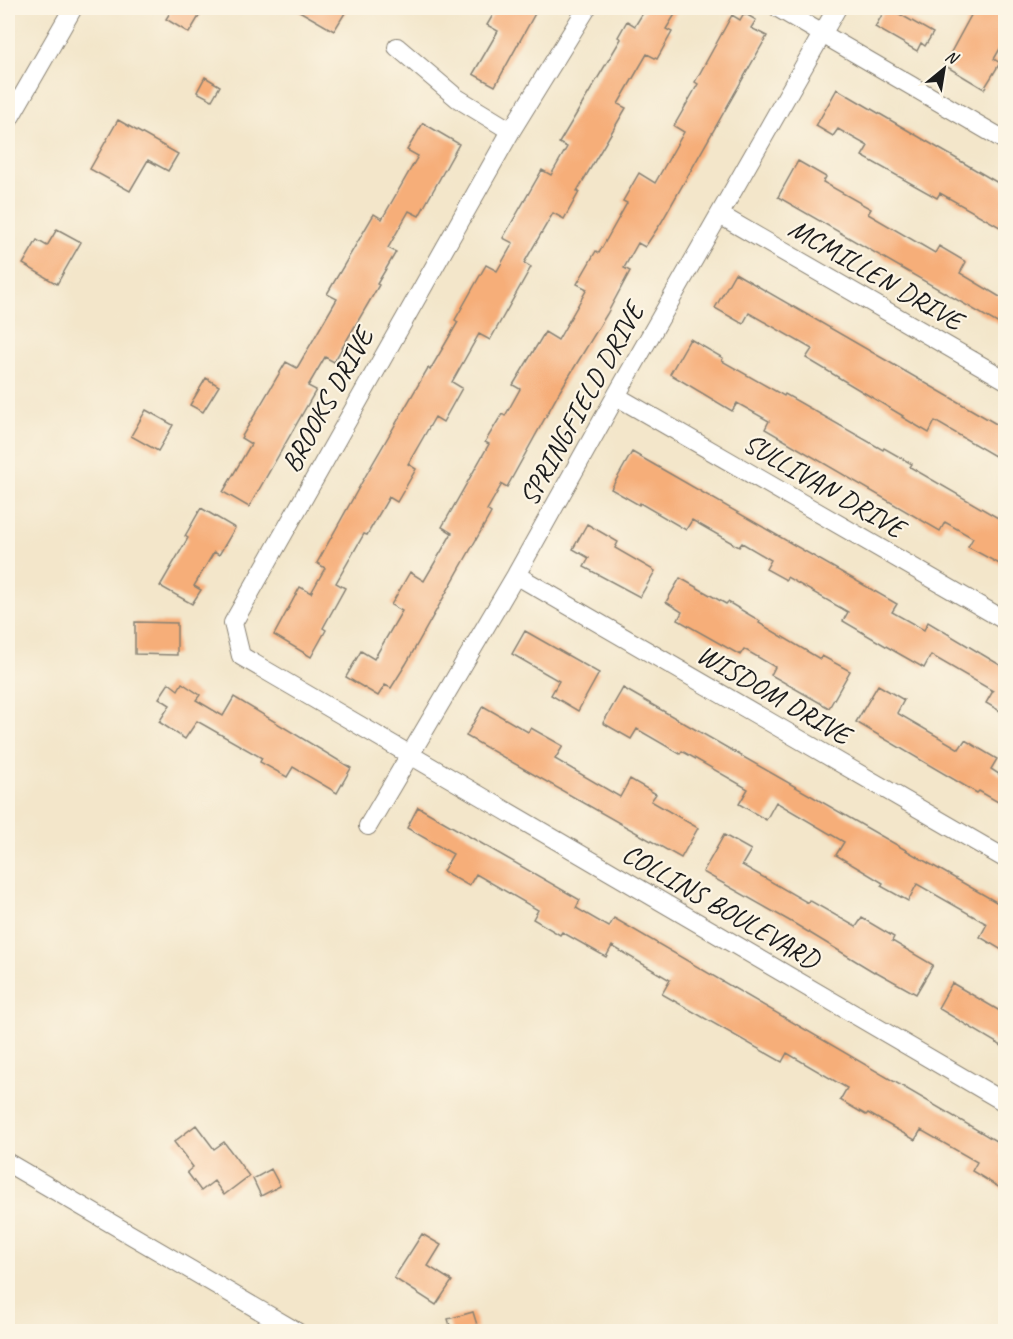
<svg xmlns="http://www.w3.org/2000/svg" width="1013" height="1339" viewBox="0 0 1013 1339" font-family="Caveat,sans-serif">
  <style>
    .building { fill: #f6ae79 }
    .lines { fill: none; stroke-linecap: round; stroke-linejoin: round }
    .minor-casing { stroke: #888173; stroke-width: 20 }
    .minor { stroke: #fff; stroke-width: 18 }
    .labels { text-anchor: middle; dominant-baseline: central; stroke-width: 4.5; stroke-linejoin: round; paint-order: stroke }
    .street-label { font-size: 28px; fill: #1c1c1c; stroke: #fcf5e5 }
  </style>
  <rect width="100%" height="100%" fill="#fcf5e5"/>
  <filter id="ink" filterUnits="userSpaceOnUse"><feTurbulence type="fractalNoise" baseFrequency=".0167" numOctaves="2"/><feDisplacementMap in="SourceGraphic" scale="12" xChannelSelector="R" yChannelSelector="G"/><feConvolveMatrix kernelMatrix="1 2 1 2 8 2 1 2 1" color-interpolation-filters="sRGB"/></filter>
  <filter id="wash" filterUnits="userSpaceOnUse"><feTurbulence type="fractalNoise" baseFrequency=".008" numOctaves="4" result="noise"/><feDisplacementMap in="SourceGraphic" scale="24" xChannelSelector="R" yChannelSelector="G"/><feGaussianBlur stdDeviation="1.35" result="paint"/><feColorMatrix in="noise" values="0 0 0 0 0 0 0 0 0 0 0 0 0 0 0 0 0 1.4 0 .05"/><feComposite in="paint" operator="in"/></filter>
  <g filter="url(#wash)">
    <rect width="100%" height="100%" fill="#f3e6ca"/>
    <g id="blocks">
      <path class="building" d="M173 8H204L189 33 166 19Z
        M294 8H348L334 31Z
        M497 8H538L495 86 473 74 498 31 487 25Z
        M646 8H679L666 29 672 32 657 59 647 54 618 104 626 108 577 191 579 192 564 219 553 213 524 263 531 267 490 340 479 334 452 382 462 388 443 422 435 417 408 464 416 469 397 502 389 497 367 535 364 534 336 583 345 588 323 628 326 630 311 657 274 635 300 587 311 593 325 568 317 563 362 482 428 368 430 370 458 322 455 320 486 265 497 271 513 243 503 238 542 170 551 175 567 147 559 143 621 39 618 37 627 21 635 26Z
        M886 8H889L933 33 925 46 921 43 917 51 875 27Z
        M975 8H1005V40L994 59 1000 63 984 89 944 65Z
        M744 13 756 20 751 28 767 36 661 223 645 247 638 243 624 268 630 271 607 314 560 391 507 487 502 484 487 510 491 513 406 664 391 688 385 685 378 696 346 677 361 651 374 659 402 611 391 605 410 572 424 581 452 533 442 527 489 444 485 442 502 414 505 416 520 389 513 385 545 332 558 340 587 289 577 284 596 251 599 253 627 203 623 201 639 173 655 183 684 132 674 126 698 84 695 82 732 15 740 20Z
        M205 77 220 86 212 100 197 92Z
        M837 89 1005 187V230L940 193 937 198 862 156 868 146 838 129 833 136 816 126Z
        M118 120 178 154 168 171 148 160 130 191 90 169Z
        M423 123 459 144 419 216 409 211 388 248 396 252 377 284 379 285 334 362 325 357 308 386 316 390 249 507 223 492 251 444 241 438 286 362 297 368 337 299 327 294 374 214 382 219 418 156 407 150Z
        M798 161 826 177 823 182 871 209 868 214 935 253 939 246 966 262 960 273 1005 300V313L999 324 778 197Z
        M57 229 81 242 57 284 23 264 37 240 47 246Z
        M735 273 1005 429V462L935 421 929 433 902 417 903 416 806 358 812 349 749 313 743 324 715 308Z
        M690 339 723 358 722 361 784 396 785 394 883 450 884 448 912 464 910 467 1005 522V567L968 547 973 538 945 522 940 531 765 429 769 421 737 403 732 411 670 374Z
        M206 378 219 386 203 412 190 405Z
        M146 410 173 425 158 451 131 436Z
        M632 452 897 604 892 612 924 630 928 622 1005 668V714L986 703 993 691 931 655 924 668 896 652 843 621 848 612 787 577 786 580 766 569 771 560 742 543 739 547 692 520 686 530 640 503 639 505 611 489Z
        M201 508 235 528 219 555 214 552 194 586 201 590 192 604 160 586 188 538 185 536Z
        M587 524 618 542 615 548 655 571 640 597 584 567 589 558 573 549Z
        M680 578 726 604 728 602 760 621 759 623 820 659 822 656 850 671 829 708 771 675 775 667 744 649 740 655 678 620 682 612 666 602Z
        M135 622 177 623V655L135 654Z
        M525 631 599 673 578 711 551 695 559 681 512 654Z
        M169 683 178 690 182 683 200 695 196 700 223 716 234 697 351 768 337 793 293 767 287 777 260 762 262 758 197 721 185 739 159 722 170 705 159 698Z
        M878 685 904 700 897 713 959 749 965 740 997 759 991 769 1005 778V806L979 791 977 793 856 722Z
        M623 688 1005 907V952L980 937 987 924 917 884 908 901 881 886 883 883 836 855 844 842 776 802 766 820 739 804 748 789 682 751 680 754 637 729 631 739 603 723Z
        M483 706 528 732 531 728 563 746 555 759 620 797 630 779 656 794 651 801 698 828 681 858 466 736Z
        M418 807 580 900 576 908 609 927 614 918 1003 1145 999 1153 1005 1157V1191L972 1171 977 1162 921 1130 915 1140 868 1113 866 1115 840 1100 847 1088 787 1053 782 1062 662 994 670 980 612 946 606 957 562 932 560 935 533 919 538 910 476 874 469 886 443 871 453 854 407 828Z
        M724 835 751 850 742 865 808 903 809 900 856 927 862 918 894 937 892 941 933 965 916 994 875 971 874 972 795 924 703 872Z
        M952 983 1005 1014V1048L938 1008Z
        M196 1125 214 1149 224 1142 249 1176 224 1195 214 1181 201 1191 187 1172 193 1167 174 1142Z
        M271 1169 280 1186 261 1196 253 1179Z
        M422 1234 441 1245 428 1266 452 1281 436 1305 394 1278Z
        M473 1312 478 1328 465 1332H452L448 1319Z"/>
    </g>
  </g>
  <g filter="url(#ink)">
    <use href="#blocks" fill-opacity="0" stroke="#888173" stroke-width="1.5"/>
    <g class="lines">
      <g class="minor-casing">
        <path id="minor" d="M587 8 511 131 233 623 241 656 1006 1103
          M778 8 1006 141
          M397 47 457 98 511 131
          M8 121 73 8
          M720 215 1006 380
          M616 396 1006 621
          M516 575 1006 859
          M368 826 516 575 616 396 837 8
          M8 1163 297 1332"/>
      </g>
      <use href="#minor" class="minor"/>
    </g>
  </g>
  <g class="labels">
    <g class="street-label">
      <text transform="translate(876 274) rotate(30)">MCMILLEN DRIVE</text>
      <text transform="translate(327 400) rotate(-61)">BROOKS DRIVE</text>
      <text transform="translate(581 404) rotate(-61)">SPRINGFIELD DRIVE</text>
      <text transform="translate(824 485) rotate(30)">SULLIVAN DRIVE</text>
      <text transform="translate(774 694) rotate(30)">WISDOM DRIVE</text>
      <text transform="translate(721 906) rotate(30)">COLLINS BOULEVARD</text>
    </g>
  </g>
  <rect width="1013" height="1339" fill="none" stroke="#fcf5e5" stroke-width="30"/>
  <g transform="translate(944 69) rotate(30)" stroke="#fcf5e5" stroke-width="4.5" paint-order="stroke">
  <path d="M0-4.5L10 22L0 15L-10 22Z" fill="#1c1c1c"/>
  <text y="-9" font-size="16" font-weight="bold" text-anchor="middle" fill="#1c1c1c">N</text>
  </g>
</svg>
